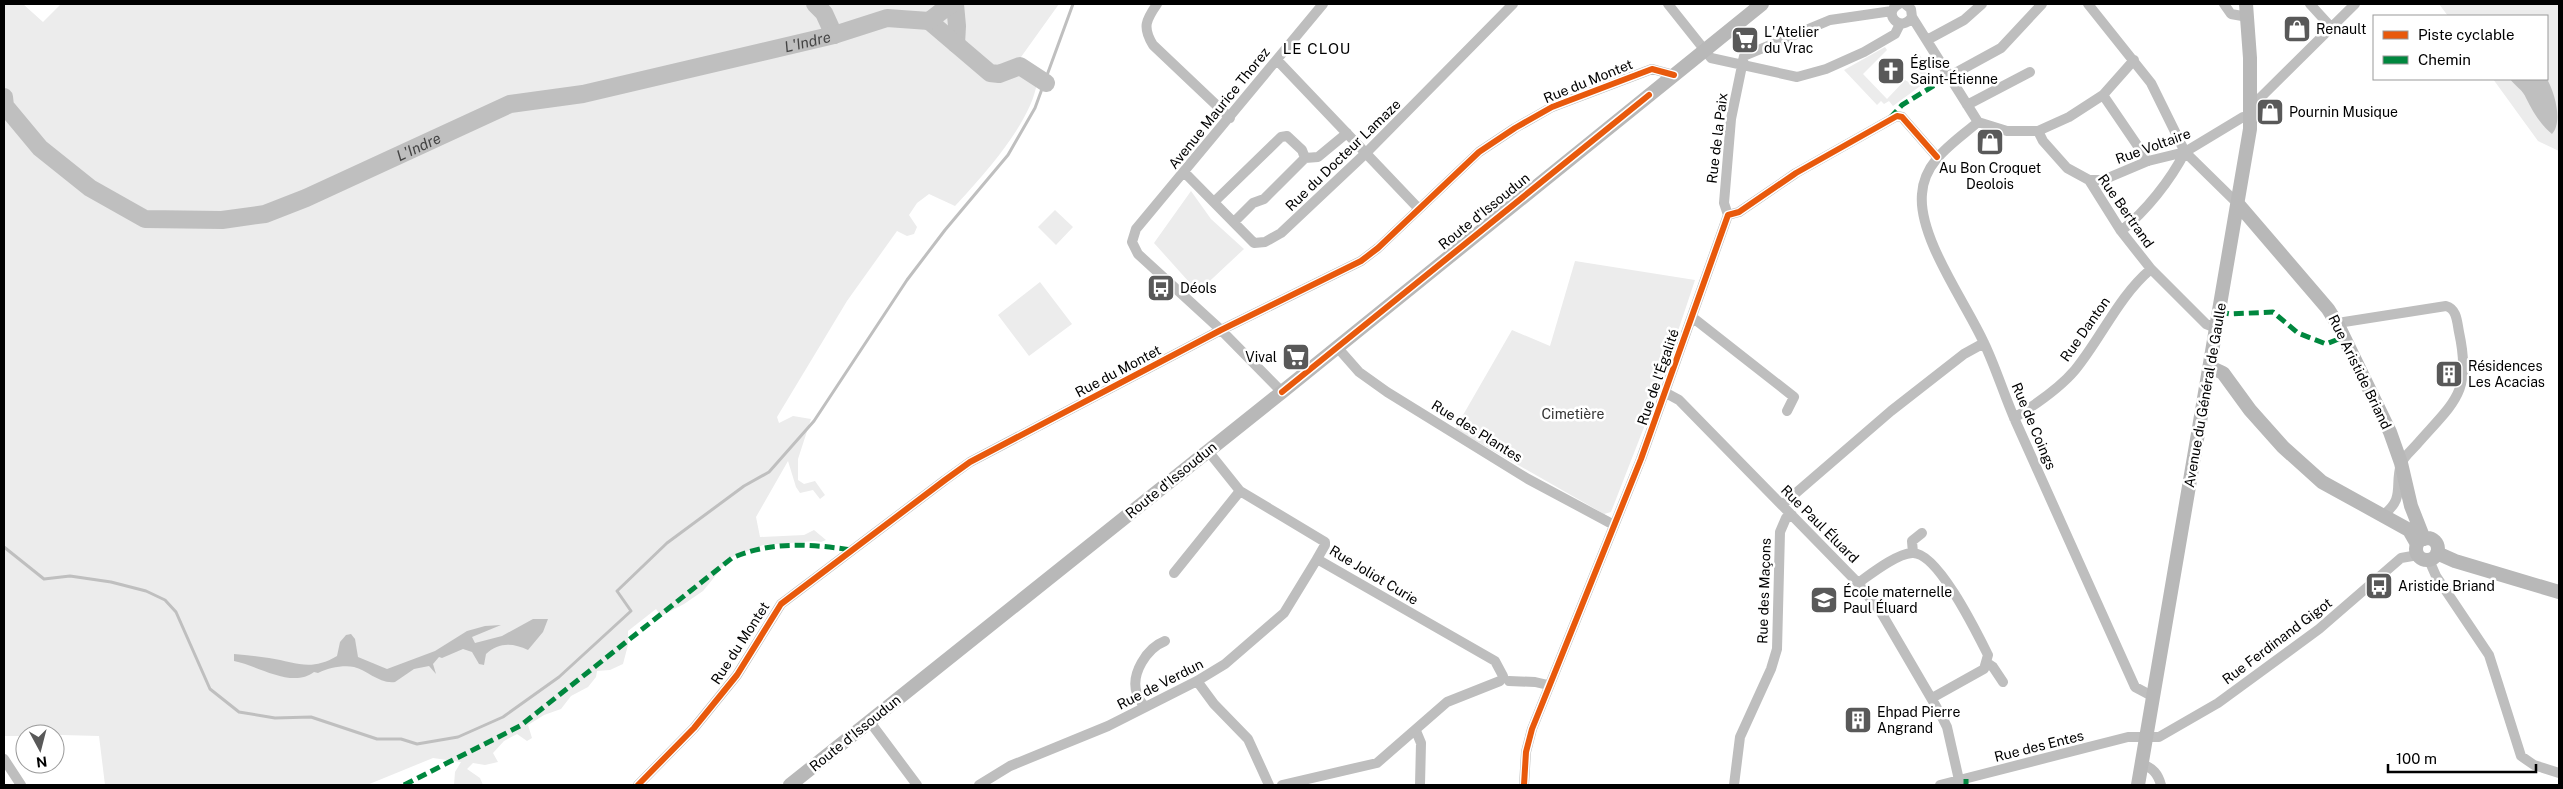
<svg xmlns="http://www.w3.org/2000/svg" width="2563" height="789" viewBox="0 0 2563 789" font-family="'Public Sans',sans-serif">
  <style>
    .green { fill: #ececec }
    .water { fill: #bfbfbf }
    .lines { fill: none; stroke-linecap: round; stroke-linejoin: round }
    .stream { stroke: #bfbfbf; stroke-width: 3 }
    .river { stroke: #bfbfbf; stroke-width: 18 }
    .minor { stroke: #bebebe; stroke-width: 10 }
    .secondary { stroke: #b8b8b8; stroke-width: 14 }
    .quiet { stroke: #00873e; stroke-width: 5; stroke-dasharray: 10 5; stroke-linecap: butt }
    .cycleway-casing { stroke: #fff; stroke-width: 9 }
    .cycleway { stroke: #e8590c; stroke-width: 6 }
    .labels { text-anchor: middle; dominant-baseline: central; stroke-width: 5; stroke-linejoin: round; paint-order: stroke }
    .poi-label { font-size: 14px; fill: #000; stroke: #fff; text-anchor: start }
    .street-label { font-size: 14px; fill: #000; stroke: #fff }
    .park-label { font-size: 14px; fill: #333; stroke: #fff }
    .water-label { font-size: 15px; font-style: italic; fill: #444; stroke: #fff }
    .neighbourhood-label { font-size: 15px; letter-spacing: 1px; fill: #000; stroke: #fff }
  </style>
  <rect width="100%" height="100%" fill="#fff"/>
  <path class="green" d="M4 4H23L43 22 61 4H1059L1011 71H1019L1037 82C1032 122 982 177 955 206L929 194 917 203 909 215 917 227 914 234 907 236 897 231 847 301 777 417 779 423 793 416 811 419 798 459V480L804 484 815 481 825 495 820 499 813 490 800 493 796 487 788 461 756 517 760 537 804 535 814 530 826 540 821 542 815 541 763 545 730 558 703 591 684 604 661 616 656 609 628 631V645L623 664 610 670 597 671 596 677 588 687 571 696 561 709 544 715 528 725 532 738 527 741 517 734 504 741 493 753 498 762 485 765 473 763 467 769 480 778 483 785H454L455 772 461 762 433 758 367 785H105L99 736 25 734V736H4Z
    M2439 4H2559V151L2538 141 2493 79H2547V16H2448Z
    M1885 47 1887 50 1863 74 1887 99 1905 80 1910 83 1915 79 1912 75 1920 66 1912 59 1911 56 1917 51 1934 76 1893 106 1889 101 1884 104 1881 101 1877 105 1844 70Z
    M1191 191 1211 219 1244 249 1198 292 1154 243Z
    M1055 210 1073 227 1056 245 1038 227Z
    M1575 261 1695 280 1657 394 1611 512 1604 514 1455 429 1512 330 1550 346Z
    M1040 282 1072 324 1029 356 998 315Z"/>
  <path class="water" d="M2510 79H2547C2555 93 2563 122 2552 134 2540 124 2533 112 2526 98 2523 90 2515 86 2510 79Z
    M533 619H548L543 632 528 650C513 643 499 642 486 654L484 665 479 664 472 652 463 649 442 658 439 657 433 664 436 674 429 666 414 669 395 682C379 684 367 670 354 667 343 665 328 668 318 673L314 672C292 689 257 665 234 661V654C245 655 257 656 269 658 296 662 310 672 337 656L340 642 346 635 351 634 355 639 358 657 387 669 435 651 467 631 485 626 501 625 472 637 475 643 502 636Z"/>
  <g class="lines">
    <path class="stream" d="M4 107 5 106
      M4 547 44 579 70 576 111 582 146 591 165 600 176 612 210 689 239 712 275 718 311 717 377 739H401L417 744 458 737 503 717 559 677 631 611 617 591 667 543 744 486 769 472 814 421 907 280 945 230 1008 155 1035 108 1073 4"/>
    <g class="river">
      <path d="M815 4 824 13 834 35"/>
      <path d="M955 4 957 26 956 44"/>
      <path d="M929 21 990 73 999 74 1020 66 1046 83"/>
      <path id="s1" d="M4 97 5 106 40 148 90 188 145 219 222 220 265 214 306 198 510 104 583 94 834 35 887 18 929 21 951 4"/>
    </g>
    <path class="minor" d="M1157 4C1146 20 1142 27 1153 45L1230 118
      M1668 4 1711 58 1797 77 1826 69 1864 52 1895 34 1900 24
      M1899 4C1881 13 1901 34 1912 17L1911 9 1905 4
      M2088 4 2151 83 2185 152 2238 204
      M2224 4 2231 14 2248 17
      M2310 4 2331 27
      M1912 17 1978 122C1955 142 1924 160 1922 194 1918 238 1966 303 1984 343 1996 368 2004 395 2015 420 2055 510 2095 598 2135 687L2152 696
      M1927 40 1964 20 1982 4
      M1277 60 1419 209
      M1948 77 2001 48 2042 4
      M2103 95 2148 161
      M2251 102 2258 100 2355 4
      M1967 105 2030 72
      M1978 122 2007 131H2038L2069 117 2103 95 2134 60
      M2038 131 2043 141 2067 168 2089 180 2121 231 2151 269 2206 324 2216 328
      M1305 158 1318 157 1347 133
      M1185 173 1254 243 1265 242 1281 233 1366 153 1513 4
      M2089 180H2103L2148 161 2185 152 2243 117 2251 118
      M1214 202 1281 137 1287 136 1302 150 1305 158 1264 199 1253 203 1234 222
      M1728 215 1724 203 1731 119 1744 56 1830 20 1892 11
      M2121 231C2146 211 2170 181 2185 152
      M1692 317 1794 397 1787 411
      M2338 325 2344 322 2446 306C2457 309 2457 322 2459 332 2472 392 2455 401 2418 443 2413 449 2403 457 2401 464 2394 487 2406 498 2382 516
      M1337 347 1359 372 1387 392 1528 479 1614 525
      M1282 392 1221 330 1138 254 1132 242 1136 229 1323 4
      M1666 393 1679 400 1858 583 1882 614 1941 715 1947 727 1959 780
      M2014 418C2035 405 2059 389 2075 370 2102 337 2118 297 2151 269
      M1208 451 1240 491 1325 542V545L1317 559 1495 661 1503 676
      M1782 505 1891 411 1964 354 1984 343
      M1913 553 1912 541 1922 533
      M2429 560 2436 576 2489 655 2521 756 2534 765 2559 773
      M1174 573 1240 491
      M1858 583C1871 574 1896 554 1912 553 1937 551 1977 633 1988 655L1984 669 1932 698
      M1987 663 1993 667 2003 682
      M1197 681 1214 704 1248 739 1269 785
      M1509 681 1535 682 1548 685
      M1145 707C1142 703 1138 699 1137 694 1130 674 1147 648 1165 641
      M870 722 917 785
      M1416 731 1421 743 1420 785
      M4 759 21 785
      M2142 764C2153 768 2158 774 2161 785
      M638 785 694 728 737 675 781 604 945 480 970 462 1221 330 1361 261 1378 248 1479 152 1515 128 1552 107 1652 69 1674 75
      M979 785 1010 766 1108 726 1197 681 1225 664 1284 613 1317 559
      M1282 785 1377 763 1447 702 1500 681
      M1524 785 1526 752 1532 729 1641 459 1728 215 1739 212 1796 173 1897 116 1902 117 1937 157
      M1734 785 1740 737 1771 669 1777 649 1780 532 1786 518 1792 515
      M1940 785 2128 737H2159L2218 703 2319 629 2401 558 2418 555"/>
    <path class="secondary" d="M2238 204 2328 309 2338 325 2390 432 2401 463 2411 506 2424 539
      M2210 367 2223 373 2250 410 2283 447 2322 482 2409 530 2417 544
      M2416 549a11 11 0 1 1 22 0a11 11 0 1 1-22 0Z
      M2437 553 2455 561 2559 592
      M790 785 1282 392 1762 4
      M2138 785 2250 129V58L2246 4"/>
    <path class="quiet" d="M1890 118 1902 105 1948 77
      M2219 312 2230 314 2273 312 2298 333 2326 344 2344 337
      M1966 779V785
      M404 785 520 726 732 558C771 541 811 544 852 550"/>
    <g class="cycleway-casing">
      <path id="cycleway" d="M1282 392 1649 95
        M638 785 694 728 737 675 781 604 945 480 970 462 1221 330 1361 261 1378 248 1479 152 1515 128 1552 107 1652 69 1674 75
        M1524 785 1526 752 1532 729 1641 459 1728 215 1739 212 1796 173 1897 116 1902 117 1937 157"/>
    </g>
    <use href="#cycleway" class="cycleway"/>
  </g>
  <defs>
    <g id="shop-square" transform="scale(1.4375)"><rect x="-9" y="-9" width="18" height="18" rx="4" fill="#595959" stroke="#fff"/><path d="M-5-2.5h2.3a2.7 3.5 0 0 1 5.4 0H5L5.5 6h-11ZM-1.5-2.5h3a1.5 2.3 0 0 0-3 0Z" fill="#fff"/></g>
    <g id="supermarket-square" transform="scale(1.4375)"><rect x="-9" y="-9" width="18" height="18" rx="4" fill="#595959" stroke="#fff"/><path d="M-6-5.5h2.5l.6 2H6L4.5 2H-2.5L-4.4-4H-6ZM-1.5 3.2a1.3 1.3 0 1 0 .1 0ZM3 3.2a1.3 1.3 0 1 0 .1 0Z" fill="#fff"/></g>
    <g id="church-square" transform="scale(1.4375)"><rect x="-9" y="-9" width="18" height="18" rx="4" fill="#595959" stroke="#fff"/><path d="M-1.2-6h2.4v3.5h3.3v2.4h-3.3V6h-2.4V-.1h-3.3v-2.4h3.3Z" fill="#fff"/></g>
    <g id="bus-square" transform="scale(1.4375)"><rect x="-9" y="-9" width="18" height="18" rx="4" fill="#595959" stroke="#fff"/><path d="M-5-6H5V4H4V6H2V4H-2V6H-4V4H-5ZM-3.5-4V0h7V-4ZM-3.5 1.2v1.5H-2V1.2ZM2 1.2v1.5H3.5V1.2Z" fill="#fff"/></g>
    <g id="building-square" transform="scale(1.4375)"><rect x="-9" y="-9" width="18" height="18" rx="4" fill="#595959" stroke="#fff"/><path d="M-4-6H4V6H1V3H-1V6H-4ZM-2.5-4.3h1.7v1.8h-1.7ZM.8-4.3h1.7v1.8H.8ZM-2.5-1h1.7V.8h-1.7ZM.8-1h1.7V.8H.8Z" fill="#fff"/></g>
    <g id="school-square" transform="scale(1.4375)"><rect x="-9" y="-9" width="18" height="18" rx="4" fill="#595959" stroke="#fff"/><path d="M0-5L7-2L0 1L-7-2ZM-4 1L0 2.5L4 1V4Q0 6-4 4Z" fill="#fff"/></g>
  </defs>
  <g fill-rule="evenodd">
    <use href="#shop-square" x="2297" y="29"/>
    <use href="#supermarket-square" x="1745" y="40"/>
    <use href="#church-square" x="1891" y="71"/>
    <use href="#shop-square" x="2270" y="112"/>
    <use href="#shop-square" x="1990" y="142"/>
    <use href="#bus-square" x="1161" y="288"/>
    <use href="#supermarket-square" x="1296" y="357"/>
    <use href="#building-square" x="2449" y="374"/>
    <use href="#bus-square" x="2379" y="586"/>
    <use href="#school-square" x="1824" y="600"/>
    <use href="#building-square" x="1858" y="720"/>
  </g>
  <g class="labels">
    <g class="poi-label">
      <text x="2316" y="29">Renault</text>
      <text x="1764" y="32">L'Atelier<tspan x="1764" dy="16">du Vrac</tspan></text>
      <text x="1910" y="63">Église<tspan x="1910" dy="16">Saint-Étienne</tspan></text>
      <text x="2289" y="112">Pournin Musique</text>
      <text x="1990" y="168" text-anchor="middle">Au Bon Croquet<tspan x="1990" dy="16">Deolois</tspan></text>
      <text x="1180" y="288">Déols</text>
      <text x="1277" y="357" text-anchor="end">Vival</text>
      <text x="2468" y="366">Résidences<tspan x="2468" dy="16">Les Acacias</tspan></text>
      <text x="2398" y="586">Aristide Briand</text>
      <text x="1843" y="592">École maternelle<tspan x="1843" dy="16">Paul Éluard</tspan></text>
      <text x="1877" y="712">Ehpad Pierre<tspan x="1877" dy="16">Angrand</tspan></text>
    </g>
    <g class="street-label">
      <text transform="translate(1588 81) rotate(-22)">Rue du Montet</text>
      <text transform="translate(1219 108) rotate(-51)">Avenue Maurice Thorez</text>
      <text transform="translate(1717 138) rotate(-83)">Rue de la Paix</text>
      <text transform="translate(2153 146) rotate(-20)">Rue Voltaire</text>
      <text transform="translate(1343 155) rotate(-44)">Rue du Docteur Lamaze</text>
      <text transform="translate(1484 211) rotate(-39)">Route d'Issoudun</text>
      <text transform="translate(2126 211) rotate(55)">Rue Bertrand</text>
      <text transform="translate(2085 329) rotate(-55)">Rue Danton</text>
      <text transform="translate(1118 371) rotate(-28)">Rue du Montet</text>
      <text transform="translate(2360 372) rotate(64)">Rue Aristide Briand</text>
      <text transform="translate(1658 377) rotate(-71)">Rue de l'Égalité</text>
      <text transform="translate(2205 395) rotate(-80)">Avenue du Général de Gaulle</text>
      <text transform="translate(2034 426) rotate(67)">Rue de Coings</text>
      <text transform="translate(1477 431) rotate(32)">Rue des Plantes</text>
      <text transform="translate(1171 480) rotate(-39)">Route d'Issoudun</text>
      <text transform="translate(1820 524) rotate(45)">Rue Paul Éluard</text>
      <text transform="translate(1374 575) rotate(31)">Rue Joliot Curie</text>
      <text transform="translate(1764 591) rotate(-88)">Rue des Maçons</text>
      <text transform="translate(2277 641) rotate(-37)">Rue Ferdinand Gigot</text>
      <text transform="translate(740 643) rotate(-57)">Rue du Montet</text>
      <text transform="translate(1160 684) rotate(-27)">Rue de Verdun</text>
      <text transform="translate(855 733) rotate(-39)">Route d'Issoudun</text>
      <text transform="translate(2039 746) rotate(-14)">Rue des Entes</text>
    </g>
    <g class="park-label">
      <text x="1573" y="414">Cimetière</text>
    </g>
    <g class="water-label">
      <text stroke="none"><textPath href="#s1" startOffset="884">L'Indre</textPath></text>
      <text stroke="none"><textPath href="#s1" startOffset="479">L'Indre</textPath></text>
    </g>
    <g class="neighbourhood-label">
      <text x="1317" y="48">LE CLOU</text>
    </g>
  </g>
  <rect width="2563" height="789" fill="none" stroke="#000000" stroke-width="10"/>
  <rect x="2373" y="15" width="175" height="65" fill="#ffffff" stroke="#999999"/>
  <rect x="2383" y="31" width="25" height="8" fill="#e8590c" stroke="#999999"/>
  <text x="2418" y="40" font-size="15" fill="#000000">Piste cyclable</text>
  <rect x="2383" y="56" width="25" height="8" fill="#00873e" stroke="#999999"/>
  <text x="2418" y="65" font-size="15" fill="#000000">Chemin</text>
  <g transform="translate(40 749) rotate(173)"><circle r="24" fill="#ffffff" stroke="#999999"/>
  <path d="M0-4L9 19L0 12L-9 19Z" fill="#595959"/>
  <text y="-8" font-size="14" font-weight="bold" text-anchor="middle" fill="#000000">N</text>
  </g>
  <path d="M2388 764v8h148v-8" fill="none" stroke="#000000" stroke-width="2.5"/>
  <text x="2396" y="764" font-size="15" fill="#000000" stroke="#ffffff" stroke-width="4" paint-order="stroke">100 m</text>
</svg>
